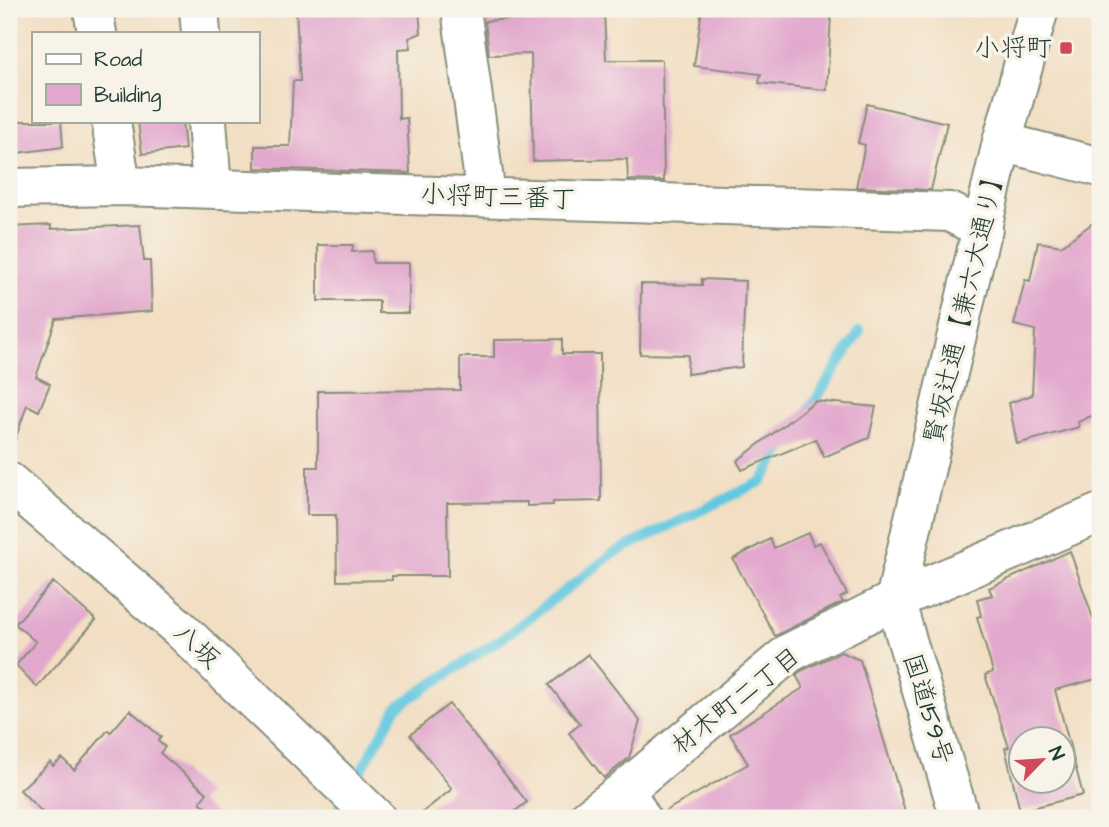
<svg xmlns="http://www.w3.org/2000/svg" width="1109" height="827" viewBox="0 0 1109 827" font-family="'Architects Daughter','Klee One',sans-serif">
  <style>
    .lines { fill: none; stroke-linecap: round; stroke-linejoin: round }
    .stream { stroke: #62c8e0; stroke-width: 10 }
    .building { fill: #e2a8cd; fill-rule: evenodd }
    .minor-casing { stroke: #888e7b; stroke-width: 42 }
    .highway-casing { stroke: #888e7b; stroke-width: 42 }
    .minor { stroke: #fff; stroke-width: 38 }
    .highway { stroke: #fff; stroke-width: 38 }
    .poi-dot { fill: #d1495b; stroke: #f7f3e8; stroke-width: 2.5 }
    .labels { text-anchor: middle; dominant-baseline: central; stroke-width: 7; stroke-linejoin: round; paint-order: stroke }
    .poi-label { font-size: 26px; fill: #1f3d34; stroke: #f7f3e8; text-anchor: end }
    .street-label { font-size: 26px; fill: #1f3d34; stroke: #f7f3e8 }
  </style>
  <rect width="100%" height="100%" fill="#f7f3e8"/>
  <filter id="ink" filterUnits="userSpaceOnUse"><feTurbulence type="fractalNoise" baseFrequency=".0143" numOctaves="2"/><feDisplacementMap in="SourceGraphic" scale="14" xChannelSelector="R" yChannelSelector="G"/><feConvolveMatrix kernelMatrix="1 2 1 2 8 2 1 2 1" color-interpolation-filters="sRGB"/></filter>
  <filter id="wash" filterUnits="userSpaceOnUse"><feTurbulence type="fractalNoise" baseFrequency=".00686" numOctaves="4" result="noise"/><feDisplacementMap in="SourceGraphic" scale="28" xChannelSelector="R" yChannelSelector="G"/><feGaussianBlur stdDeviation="1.57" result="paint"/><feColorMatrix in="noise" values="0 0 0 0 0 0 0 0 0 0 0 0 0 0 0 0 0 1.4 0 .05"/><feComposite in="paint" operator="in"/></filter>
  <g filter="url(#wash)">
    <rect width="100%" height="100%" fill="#f2dec2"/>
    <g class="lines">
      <path class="stream" d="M807 413 860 331
        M353 785 397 707 504 637 614 553 762 481 786 444
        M334 818 345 799"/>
    </g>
    <g id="blocks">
      <path class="building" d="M296 9H419L421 33 409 38 411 48 398 49 399 119 407 118 410 173 255 168V146H290L293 81H300Z
        M509 9H604L606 60H662L664 181 628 180 627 159 533 161 531 54 489 55 485 21 510 19Z
        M702 9H784L831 14 827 90 759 83 761 74 694 66Z
        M867 104 947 123 931 190 856 187 865 145 858 143Z
        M9 121H61L63 147 9 154Z
        M138 121H182L185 149 142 154Z
        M1100 218V412L1078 422 1079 427 1017 444 1009 403 1032 395 1035 330 1014 325 1025 280 1030 281 1038 242 1061 246Z
        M51 225V229L140 225 144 261H150L152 311 56 319 36 377 50 384 39 411 27 405 14 443 9 442V227Z
        M318 245H353L352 252 372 251 373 263H409V313H379V301H318Z
        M702 279 745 281 742 367 687 374 688 355 640 354 641 284 702 285Z
        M562 339V354H600L601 501 553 502V505L527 506V502L447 503 448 576H392V580L337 581 336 515H307V467H318V391L460 390V357H494V340Z
        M815 401 876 407 869 438 824 457 816 439 742 470 737 461Z
        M808 533 813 545 820 542 847 594 840 598 843 602 775 636 733 559 770 539 774 548Z
        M1070 551 1100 639V678L1055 690 1083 795 1020 811 1005 748 1009 747 985 675 993 672 977 617 981 616 977 599 992 595 989 588ZM1021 739H1063V781H1021Z
        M53 582 96 620 37 687 16 665 36 642 15 624Z
        M841 652 860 660 907 818H663L662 813 748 764 730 734 803 688 796 675 801 671Z
        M588 654 640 721 629 758 604 778 569 733 580 724 549 685Z
        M449 704 527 802 506 818H415L452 789 410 735Z
        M130 710 161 737 158 741 165 747 160 753 207 793 200 802 220 818H48L20 790 50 762 53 766 62 758 74 770 108 730 111 732Z"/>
    </g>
  </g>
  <g filter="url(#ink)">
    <use href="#blocks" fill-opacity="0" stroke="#888e7b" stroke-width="2"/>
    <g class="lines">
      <g class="minor-casing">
        <path id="minor" d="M93 9 97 33
          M199 9 201 33
          M461 9 486 196
          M111 121 121 186
          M207 121 212 189
          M1002 142 1100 167
          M9 188 121 186 950 212 983 229
          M9 482 179 628 376 818
          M625 790 641 818
          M588 818 625 790 789 653 895 600 1100 513"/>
      </g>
      <g class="highway-casing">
        <path id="highway" d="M960 818 895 600 1002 142 1039 9"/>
      </g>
      <use href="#minor" class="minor"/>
      <use href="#highway" class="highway"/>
    </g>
  </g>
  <rect class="poi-dot" x="1059" y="41" width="14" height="14" rx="3.5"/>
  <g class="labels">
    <g class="poi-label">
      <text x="1052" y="48">小将町</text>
    </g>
    <g class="street-label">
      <text transform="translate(498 197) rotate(2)">小将町三番丁</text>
      <text transform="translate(965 304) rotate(-77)">賢坂辻通【兼六大通り】</text>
      <text transform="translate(197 646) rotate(43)">八坂</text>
      <text transform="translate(736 701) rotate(-38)">材木町二丁目</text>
      <text transform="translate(928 709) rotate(73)">国道159号</text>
    </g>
  </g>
  <rect width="1109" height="827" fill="none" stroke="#f7f3e8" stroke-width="35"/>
  <rect x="32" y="32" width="228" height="91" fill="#f7f3e8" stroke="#a1aaa0" stroke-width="2"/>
  <rect x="46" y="54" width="35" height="10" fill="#ffffff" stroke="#a1aaa0" stroke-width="2"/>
  <text x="94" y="66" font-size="21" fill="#1f3d34">Road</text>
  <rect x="46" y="84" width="35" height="21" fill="#e2a8cd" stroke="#a1aaa0" stroke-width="2"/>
  <text x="94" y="102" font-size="21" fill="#1f3d34">Building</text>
  <g transform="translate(1042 760) rotate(65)"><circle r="33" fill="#f7f3e8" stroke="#a1aaa0" stroke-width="2"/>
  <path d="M0-5L12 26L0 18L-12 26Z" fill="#d1495b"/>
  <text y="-10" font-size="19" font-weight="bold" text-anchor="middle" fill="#1f3d34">N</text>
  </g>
</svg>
